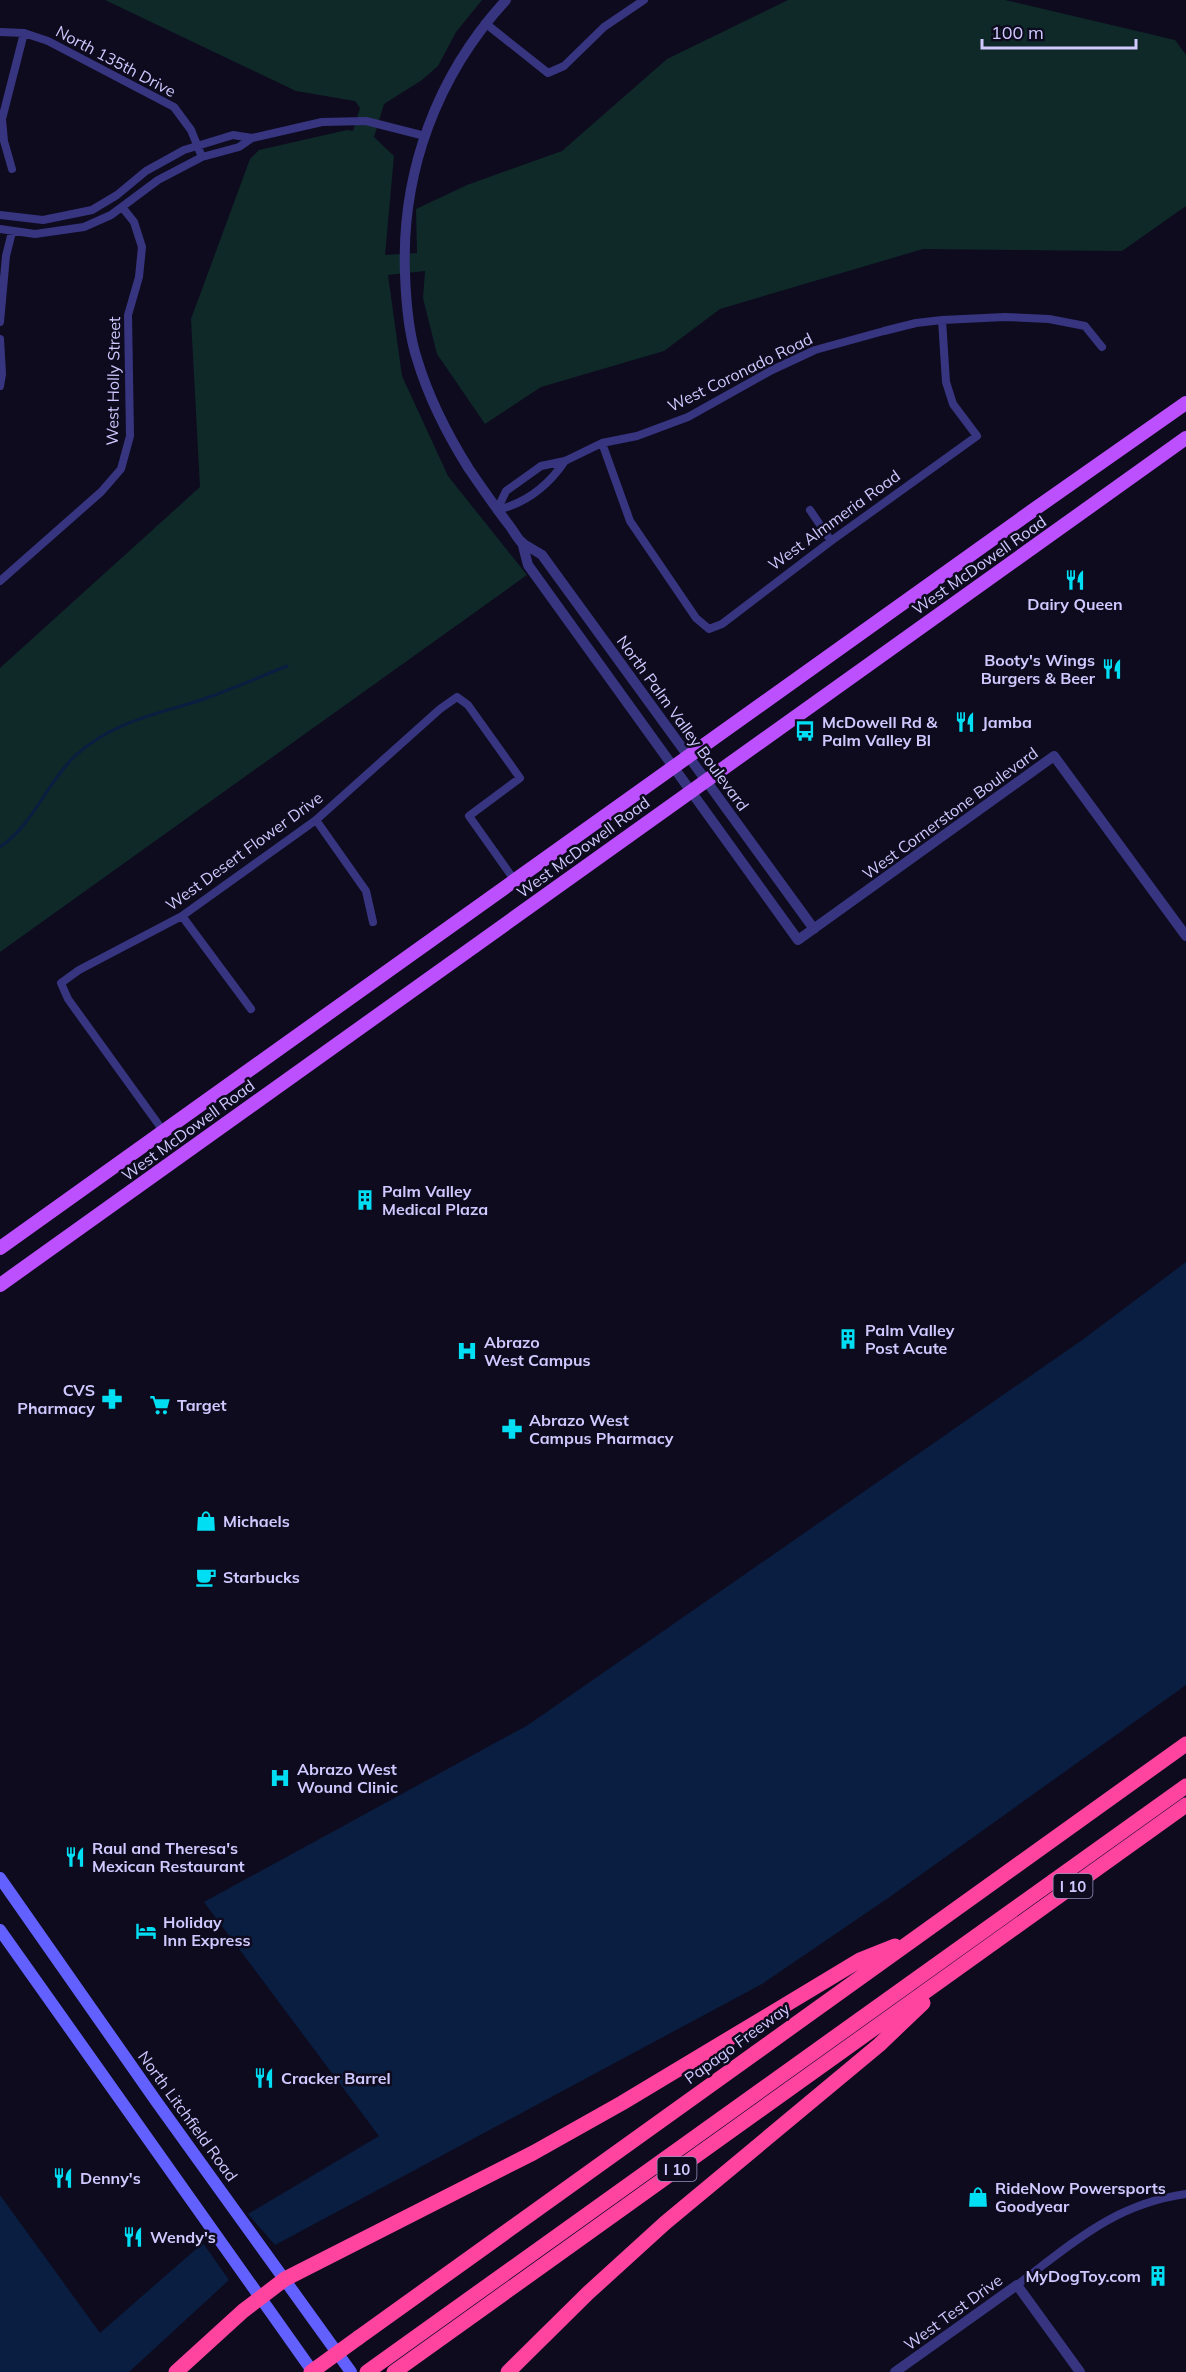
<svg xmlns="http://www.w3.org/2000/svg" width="1186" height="2372" viewBox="0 0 1186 2372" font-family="Mulish,sans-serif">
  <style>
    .green { fill: #0e2928 }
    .water { fill: #091e40 }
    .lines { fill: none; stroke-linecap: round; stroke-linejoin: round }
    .stream { stroke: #091e40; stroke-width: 3 }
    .minor { stroke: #373580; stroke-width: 8 }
    .tertiary { stroke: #373580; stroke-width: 10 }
    .secondary { stroke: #6260ff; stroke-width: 12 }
    .primary { stroke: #bc50ff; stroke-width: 14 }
    .motorway { stroke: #ff44a0; stroke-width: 15 }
    .motorway-bridge { stroke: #ff44a0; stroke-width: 15 }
    .labels { text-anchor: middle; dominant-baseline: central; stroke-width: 5; stroke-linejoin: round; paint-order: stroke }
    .shield { fill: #0e0b1f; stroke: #9590bc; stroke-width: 1.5 }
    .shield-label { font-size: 15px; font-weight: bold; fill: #cfc9ff }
    .street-label { font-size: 16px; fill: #cfc9ff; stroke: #0e0b1f }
    .poi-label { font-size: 16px; font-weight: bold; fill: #cfc9ff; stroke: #0e0b1f; text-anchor: start }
  </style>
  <rect width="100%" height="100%" fill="#0e0b1f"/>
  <path class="green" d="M105 0H482L456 32 438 66 422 80 384 104 374 137 394 156 385 255 417 253 416 209 467 185 562 151 667 59 788 0H1005L1175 40 1186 55V206L1122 251 923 249 720 309 664 351 541 387 485 424 437 354 423 298 425 271 388 275 402 376 448 476 527 575 0 952V668L200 487 191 319 250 159 259 150 347 130 353 131 360 108 355 101 296 91Z"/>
  <path class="water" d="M1186 1262V1685L891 1896 762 1984 275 2245 248 2214 379 2136 204 1902 528 1725 1085 1338Z
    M0 2195 100 2333 203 2243 229 2280 129 2372H0Z"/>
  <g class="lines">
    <path class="stream" d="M0 847C34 824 47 782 76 755 112 722 157 714 201 700 231 690 259 677 287 666"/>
    <path class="minor" d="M485 23 548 73 564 66 604 27 644 0
      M0 32 24 33 48 41 174 107 191 130 202 157
      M12 169 4 141 2 119 24 33
      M0 215 43 220 92 210 117 195 146 171 184 150 233 135 252 138
      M0 229 35 234 84 227 111 215 158 180 202 157 239 147 252 138 322 122 366 121 425 136
      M0 322 6 256 12 232
      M0 339 2 374 0 386
      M602 443 630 521 696 618 709 629 722 624 831 541 977 436 953 404 946 382 942 320
      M497 510 506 491 541 466 565 461 602 443 637 436 688 417 772 370 815 350 884 331 916 323 942 320 1005 317 1049 319 1085 326 1102 347
      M497 510C527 503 548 486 565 461
      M810 510 831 541
      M0 581 101 492 121 469 130 436 128 315 139 277 142 247 134 222 122 207
      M316 820 366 891 373 922
      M182 916 251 1009
      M164 1132 68 999 61 983 79 970 182 916 316 820 440 709 457 697 468 705 520 778 469 816 515 881
      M1017 2285C1073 2243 1114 2204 1186 2194"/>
    <path class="tertiary" d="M506 0C437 75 401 172 405 274 406 302 408 332 417 359 429 399 447 434 469 469 482 488 495 507 509 525 513 530 517 538 522 543 528 547 536 551 542 555L814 929
      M522 542 528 565 798 940 1054 756 1186 936
      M895 2372 1017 2285 1080 2372"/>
    <path class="secondary" d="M0 1878 156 2101 351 2372
      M0 1930 313 2372"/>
    <path class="primary" d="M0 1248 1032 511 1186 403
      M0 1285 1186 438"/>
    <path class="motorway" d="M358 2338 1186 1744
      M176 2372 243 2311 285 2279 533 2153 622 2103 860 1960 895 1946
      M367 2372 1186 1786
      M394 2372 1186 1805
      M508 2372 588 2293 665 2223 879 2045 923 2003"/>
    <path class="motorway-bridge" d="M311 2372 358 2338"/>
  </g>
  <defs>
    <g id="restaurant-bare" transform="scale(1.62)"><path d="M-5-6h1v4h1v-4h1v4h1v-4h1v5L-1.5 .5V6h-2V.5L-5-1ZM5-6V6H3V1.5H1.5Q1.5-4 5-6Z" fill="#00def4" stroke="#0e0b1f" stroke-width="2.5" paint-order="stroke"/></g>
    <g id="bus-bare" transform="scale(1.62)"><path d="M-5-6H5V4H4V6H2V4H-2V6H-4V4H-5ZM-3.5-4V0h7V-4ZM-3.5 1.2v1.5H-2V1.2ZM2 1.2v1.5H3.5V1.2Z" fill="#00def4" stroke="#0e0b1f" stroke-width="2.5" paint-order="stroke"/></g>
    <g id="building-bare" transform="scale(1.62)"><path d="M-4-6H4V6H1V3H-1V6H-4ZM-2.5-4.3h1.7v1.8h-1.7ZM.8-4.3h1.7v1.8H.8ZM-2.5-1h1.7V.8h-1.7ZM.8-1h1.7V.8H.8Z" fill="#00def4" stroke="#0e0b1f" stroke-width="2.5" paint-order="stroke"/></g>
    <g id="hospital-bare" transform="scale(1.62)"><path d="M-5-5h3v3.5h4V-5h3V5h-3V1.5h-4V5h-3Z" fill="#00def4" stroke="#0e0b1f" stroke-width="2.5" paint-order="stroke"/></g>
    <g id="pharmacy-bare" transform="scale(1.62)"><path d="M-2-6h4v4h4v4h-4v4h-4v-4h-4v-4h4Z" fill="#00def4" stroke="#0e0b1f" stroke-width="2.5" paint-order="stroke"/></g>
    <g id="supermarket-bare" transform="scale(1.62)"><path d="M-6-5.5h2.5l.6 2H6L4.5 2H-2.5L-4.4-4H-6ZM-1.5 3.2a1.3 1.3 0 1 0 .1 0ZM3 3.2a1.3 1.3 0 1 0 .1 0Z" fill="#00def4" stroke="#0e0b1f" stroke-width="2.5" paint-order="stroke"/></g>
    <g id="shop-bare" transform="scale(1.62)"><path d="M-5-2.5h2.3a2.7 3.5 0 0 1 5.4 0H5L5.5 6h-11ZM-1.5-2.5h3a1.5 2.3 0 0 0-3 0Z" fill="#00def4" stroke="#0e0b1f" stroke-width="2.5" paint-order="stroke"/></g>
    <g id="cafe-bare" transform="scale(1.62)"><path d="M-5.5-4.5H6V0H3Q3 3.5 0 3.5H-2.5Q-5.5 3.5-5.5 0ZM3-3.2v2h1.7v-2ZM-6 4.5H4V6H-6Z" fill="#00def4" stroke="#0e0b1f" stroke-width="2.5" paint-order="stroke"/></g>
    <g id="hotel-bare" transform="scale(1.62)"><path d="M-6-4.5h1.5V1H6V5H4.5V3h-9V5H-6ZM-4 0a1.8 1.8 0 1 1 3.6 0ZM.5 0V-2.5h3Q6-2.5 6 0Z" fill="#00def4" stroke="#0e0b1f" stroke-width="2.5" paint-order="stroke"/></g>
  </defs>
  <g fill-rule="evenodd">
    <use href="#restaurant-bare" x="1075" y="580"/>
    <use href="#restaurant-bare" x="1112" y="669"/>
    <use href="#restaurant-bare" x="965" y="722"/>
    <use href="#bus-bare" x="805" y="731"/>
    <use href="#building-bare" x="365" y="1200"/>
    <use href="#building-bare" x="848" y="1339"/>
    <use href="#hospital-bare" x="467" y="1351"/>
    <use href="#pharmacy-bare" x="112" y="1399"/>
    <use href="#supermarket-bare" x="160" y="1405"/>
    <use href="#pharmacy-bare" x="512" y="1429"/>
    <use href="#shop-bare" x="206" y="1521"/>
    <use href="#cafe-bare" x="206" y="1577"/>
    <use href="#hospital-bare" x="280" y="1778"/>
    <use href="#restaurant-bare" x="75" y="1857"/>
    <use href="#hotel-bare" x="146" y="1931"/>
    <use href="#restaurant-bare" x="264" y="2078"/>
    <use href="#restaurant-bare" x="63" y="2178"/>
    <use href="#shop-bare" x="978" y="2197"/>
    <use href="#restaurant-bare" x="133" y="2237"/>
    <use href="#building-bare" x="1158" y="2276"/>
  </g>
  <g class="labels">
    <g class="shield">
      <rect x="1053.5" y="1874" width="39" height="24" rx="4.5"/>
      <rect x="657.5" y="2157" width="39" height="24" rx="4.5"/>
    </g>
    <g class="shield-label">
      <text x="1073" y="1886">I 10</text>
      <text x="677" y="2169">I 10</text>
    </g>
    <g class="street-label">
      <text transform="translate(116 61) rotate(28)">North 135th Drive</text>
      <text transform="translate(740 372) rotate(-26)">West Coronado Road</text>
      <text transform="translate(113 381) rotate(-89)">West Holly Street</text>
      <text transform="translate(834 520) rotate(-36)">West Almmeria Road</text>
      <text transform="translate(979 565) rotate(-35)">West McDowell Road</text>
      <text transform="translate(683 723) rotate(54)">North Palm Valley Boulevard</text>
      <text transform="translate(950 813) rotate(-36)">West Cornerstone Boulevard</text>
      <text transform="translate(583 847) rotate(-36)">West McDowell Road</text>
      <text transform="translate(244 851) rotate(-36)">West Desert Flower Drive</text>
      <text transform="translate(188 1130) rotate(-36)">West McDowell Road</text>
      <text transform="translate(737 2043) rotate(-36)">Papago Freeway</text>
      <text transform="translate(188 2116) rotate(54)">North Litchfield Road</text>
      <text transform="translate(953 2312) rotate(-36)">West Test Drive</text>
    </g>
    <g class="poi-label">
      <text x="1075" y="604" text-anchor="middle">Dairy Queen</text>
      <text x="1095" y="660" text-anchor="end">Booty's Wings<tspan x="1095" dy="18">Burgers &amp; Beer</tspan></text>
      <text x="822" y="722">McDowell Rd &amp;<tspan x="822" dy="18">Palm Valley Bl</tspan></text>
      <text x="982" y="722">Jamba</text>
      <text x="382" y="1191">Palm Valley<tspan x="382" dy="18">Medical Plaza</tspan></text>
      <text x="865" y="1330">Palm Valley<tspan x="865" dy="18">Post Acute</tspan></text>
      <text x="484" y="1342">Abrazo<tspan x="484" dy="18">West Campus</tspan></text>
      <text x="95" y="1390" text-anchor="end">CVS<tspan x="95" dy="18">Pharmacy</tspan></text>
      <text x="177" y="1405">Target</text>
      <text x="529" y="1420">Abrazo West<tspan x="529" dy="18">Campus Pharmacy</tspan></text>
      <text x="223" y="1521">Michaels</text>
      <text x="223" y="1577">Starbucks</text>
      <text x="297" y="1769">Abrazo West<tspan x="297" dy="18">Wound Clinic</tspan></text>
      <text x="92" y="1848">Raul and Theresa's<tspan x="92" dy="18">Mexican Restaurant</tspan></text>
      <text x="163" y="1922">Holiday<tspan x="163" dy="18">Inn Express</tspan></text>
      <text x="281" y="2078">Cracker Barrel</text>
      <text x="80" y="2178">Denny's</text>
      <text x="995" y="2188">RideNow Powersports<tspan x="995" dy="18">Goodyear</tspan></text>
      <text x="150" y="2237">Wendy's</text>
      <text x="1141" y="2276" text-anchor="end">MyDogToy.com</text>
    </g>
  </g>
  <path d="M982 39v9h154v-9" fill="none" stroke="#cfc9ff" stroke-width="3"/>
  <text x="991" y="39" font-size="18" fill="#cfc9ff" stroke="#0e0b1f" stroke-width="4.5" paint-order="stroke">100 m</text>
</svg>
